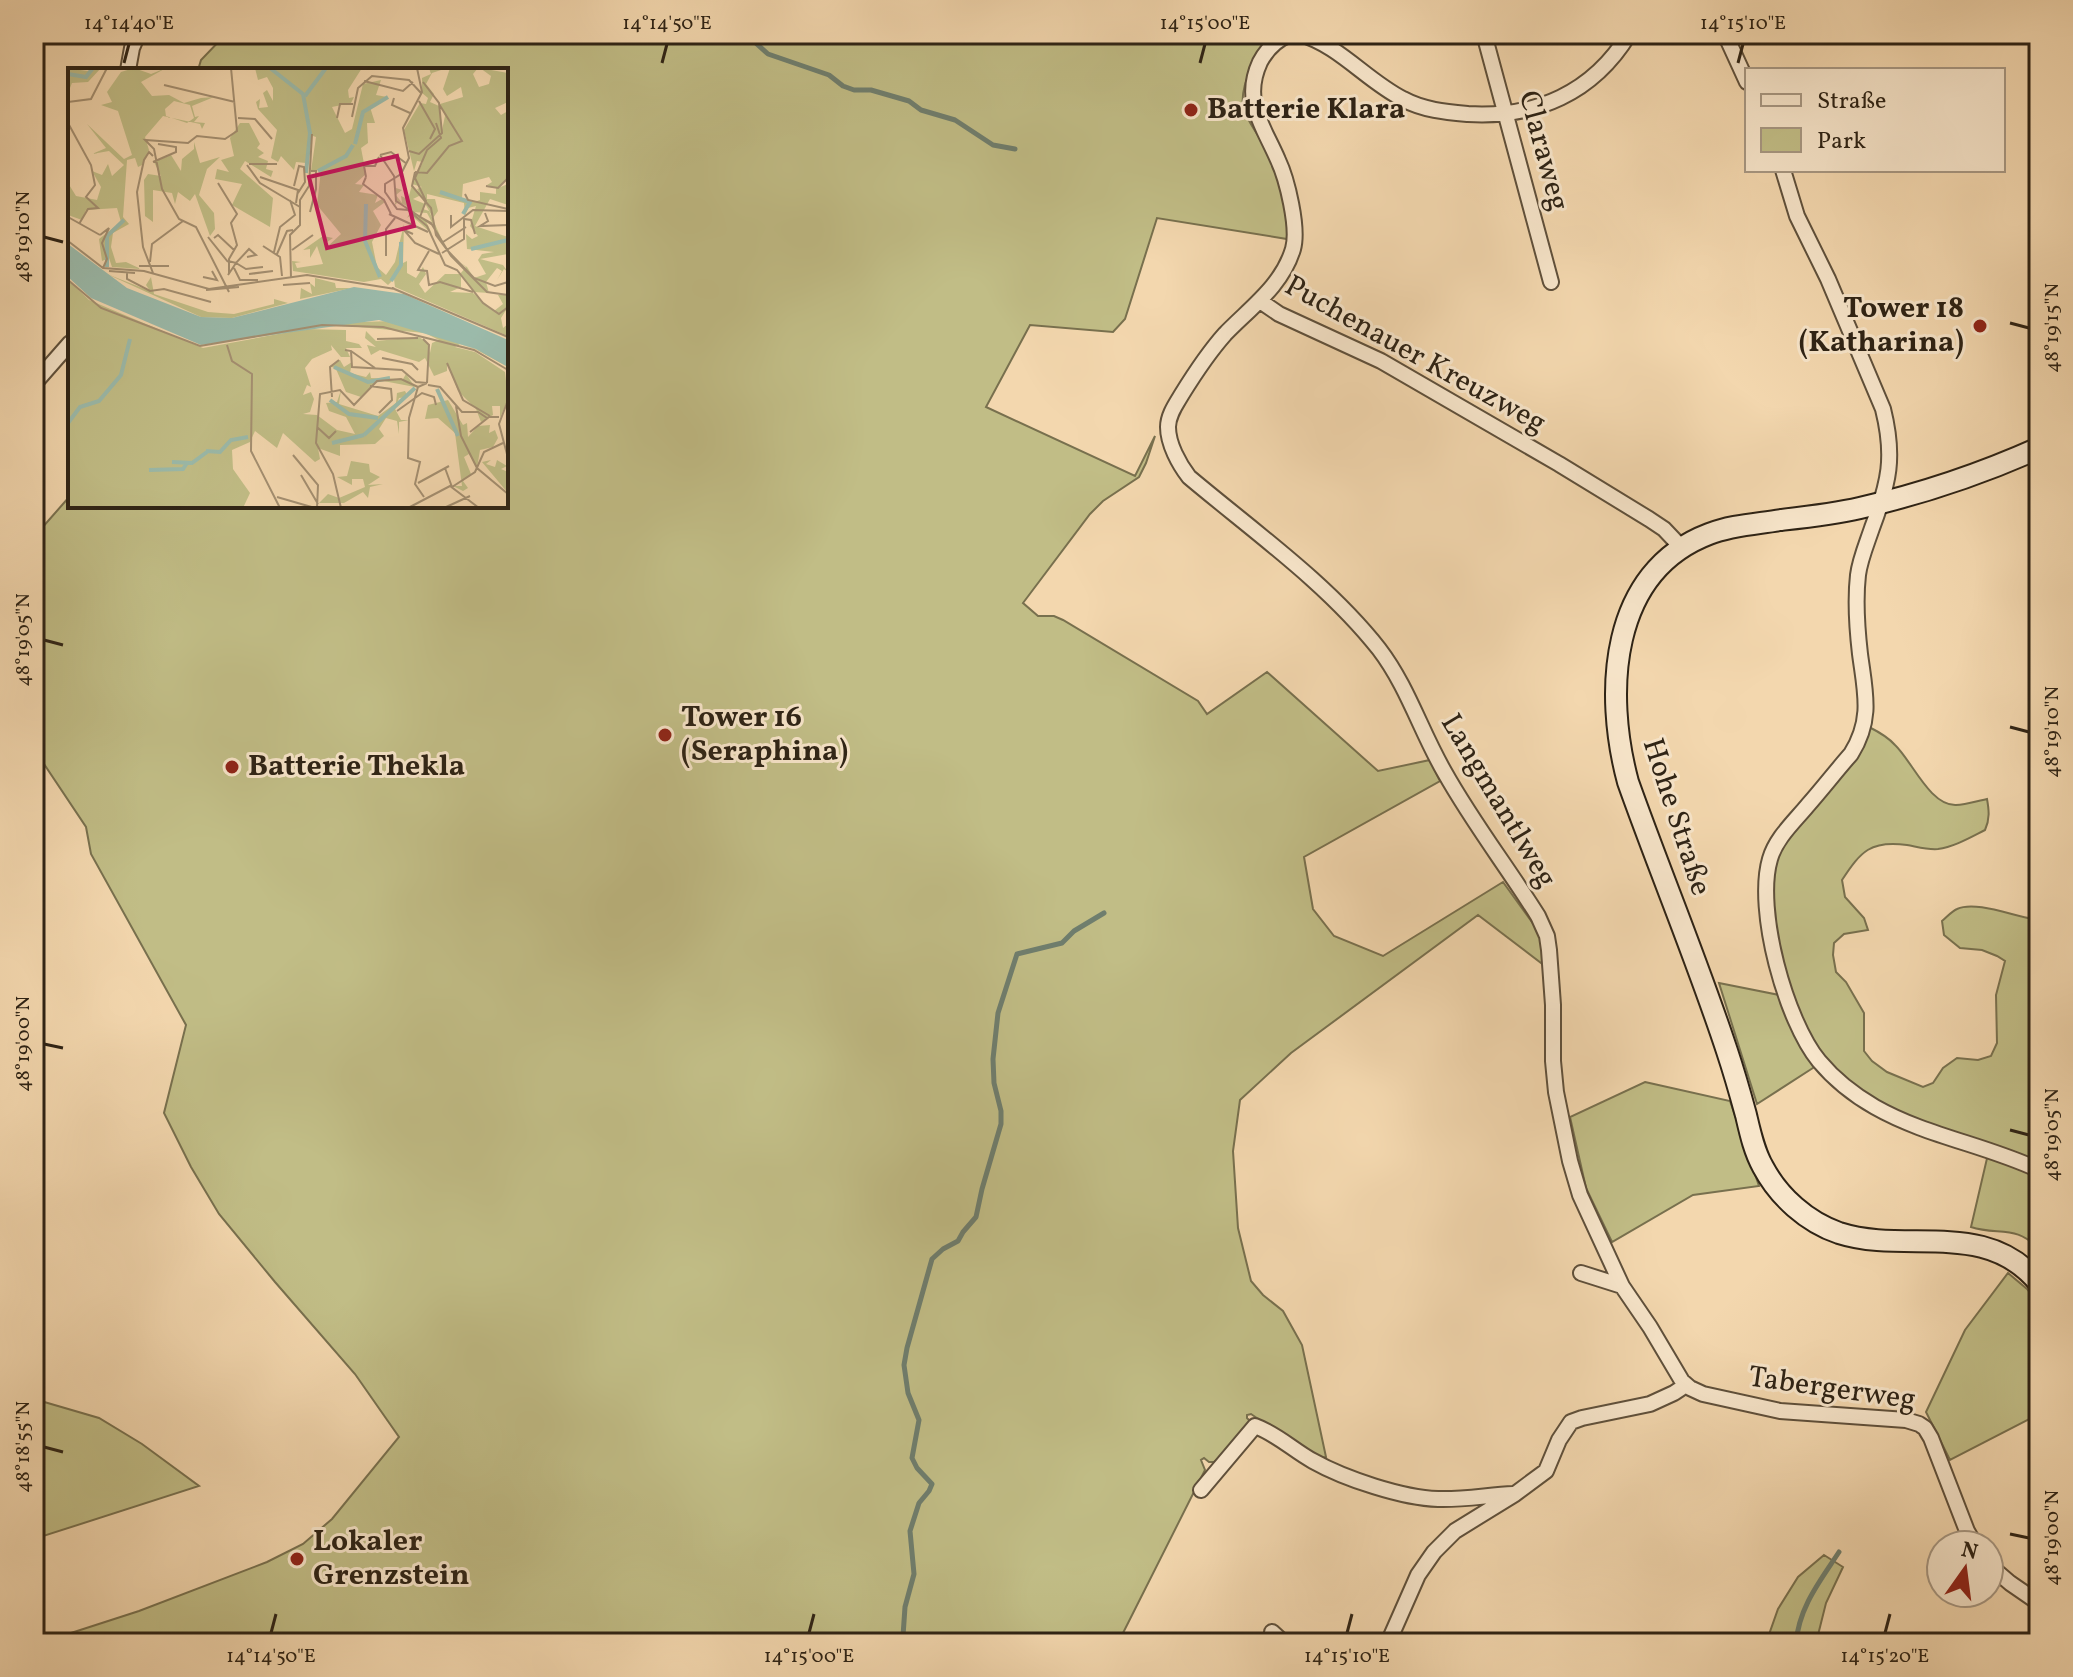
<svg xmlns="http://www.w3.org/2000/svg" width="2073" height="1677" viewBox="0 0 2073 1677" font-family="Vollkorn,serif">
  <style>
    .green { fill: #c1bd86; stroke: #78704e; stroke-width: 2 }
    .lines { fill: none; stroke-linecap: round; stroke-linejoin: round }
    .stream { stroke: #6f7e6e; stroke-width: 5 }
    .street-casing { stroke: #5f503b; stroke-width: 18 }
    .secondary-casing { stroke: #2e2315; stroke-width: 24 }
    .street { stroke: #f7e5ca; stroke-width: 14 }
    .secondary { stroke: #f7e5ca; stroke-width: 20 }
    .ticks { fill: none; stroke: #2e2315; stroke-width: 3 }
    .poi-dot { fill: #8f2418; stroke: #f7e5ca; stroke-width: 3 }
    .labels { text-anchor: middle; dominant-baseline: central; stroke-width: 6; stroke-linejoin: round; paint-order: stroke }
    .poi-label { font-size: 30px; font-weight: bold; fill: #2e2315; stroke: #f7e5ca; text-anchor: start }
    .street-label { font-size: 30px; fill: #2e2315; stroke: #f7e5ca }
    .inset-river { fill: none; stroke: #9bbaaa; stroke-width: 4 }
    .inset-road { fill: none; stroke: #a48f71; stroke-width: 2 }
    .view { fill: #c2185b; fill-opacity: 0.15; stroke: #c2185b; stroke-width: 4 }
    .inset-edge { fill: none; stroke: #2e2315; stroke-width: 4 }
    .neatline { fill: none; stroke: #2e2315; stroke-width: 3 }
    .ticks-label { font-size: 20px; text-anchor: middle; fill: #2e2315 }
  </style>
  <rect width="100%" height="100%" fill="#f3d7ae"/>
  <filter id="stains"><feTurbulence type="fractalNoise" baseFrequency=".0025" numOctaves="4"/><feColorMatrix values="0 0 0 0 .2 0 0 0 0 .09 0 0 0 0 .02 0 0 0 .5 -.17"/></filter>
  <radialGradient id="worn" r=".72"><stop offset=".6" stop-color="#630" stop-opacity="0"/><stop offset="1" stop-color="#630" stop-opacity=".3"/></radialGradient>
  <path class="green" d="M226 34H1274C1258 46 1240 86 1243 106 1245 117 1255 130 1260 139 1278 173 1290 200 1287 239L1157 218 1125 319 1113 332 1030 325 986 407 1135 476 1155 436 1146 463 1139 477 1103 501 1090 514 1023 603 1038 616H1054L1063 620 1198 701 1207 714 1267 672 1378 771 1430 760 1440 781 1304 857 1313 909 1334 936 1383 956 1503 882 1542 936 1545 966 1478 915 1291 1053 1240 1100 1233 1151 1238 1228 1251 1281 1263 1295 1283 1311 1302 1345 1326 1457 1322 1458 1289 1440 1251 1414 1247 1415V1418L1252 1423 1234 1445 1214 1462H1209L1204 1458 1201 1460 1205 1470 1118 1643H40L139 1611 267 1562 303 1544 332 1519 399 1437 355 1374 275 1282 219 1214 191 1167 164 1113 186 1025 91 854 86 827 34 749V537L70 496V506H506V70H198L201 60Z
    M1869 727C1879 732 1888 737 1895 745 1912 761 1930 806 1956 805 1966 805 1977 801 1987 799 1989 810 1990 819 1985 830 1971 837 1954 847 1938 849 1928 850 1918 847 1907 845 1871 840 1861 851 1842 880L1845 897 1864 918 1868 930 1844 934 1834 943 1833 955 1836 972 1846 982 1864 1013V1051L1872 1061 1887 1072 1923 1087 1933 1083 1943 1068 1957 1058 1978 1060 1991 1056 1997 1043 1996 995 2005 961 1997 956 1982 950 1960 948 1944 935 1942 921C1947 917 1952 911 1957 909 1977 900 2017 918 2039 920V1166L1882 1106 1860 1093 1821 1057 1788 991 1772 925V877L1782 844Z
    M1719 983 1779 995 1816 1066 1757 1104Z
    M1645 1082 1730 1101 1759 1186 1693 1195 1612 1242 1586 1188 1570 1117Z
    M1988 1154 2039 1174V1250C2017 1224 1998 1236 1971 1227Z
    M2008 1273 2027 1289 2039 1304V1414L1950 1460 1926 1412 1965 1330Z
    M34 1399 99 1418 142 1444 199 1486 34 1539Z
    M1824 1555 1843 1567 1826 1603 1816 1643H1766L1778 1609 1798 1577Z"/>
  <g class="lines">
    <path class="stream" d="M738 34 749 37 768 54 829 75 843 86 854 90H871L909 101 921 110 955 120 993 145 1015 149
      M900 1643 903 1636 905 1607 914 1574 910 1531 919 1503 929 1491 932 1484 917 1468 912 1458 919 1420 908 1393 904 1365 907 1348 932 1259 943 1249 958 1241 963 1232 976 1217 982 1189 1001 1124V1111L994 1083 993 1059 998 1013 1017 954 1062 943 1074 931 1104 913
      M1796 1643C1799 1607 1820 1581 1839 1552"/>
    <g class="street-casing">
      <path id="street" d="M1291 34C1277 39 1267 49 1260 62 1242 101 1263 125 1278 160 1287 179 1299 228 1293 249 1282 286 1250 308 1225 334 1209 352 1195 373 1182 394 1176 404 1168 415 1168 427 1168 444 1179 464 1189 477 1253 531 1327 583 1379 649 1408 687 1421 732 1445 773 1473 823 1508 868 1538 916L1547 936 1549 950 1553 1005V1061L1556 1092 1570 1161 1580 1195 1622 1286 1650 1327 1682 1381 1690 1388 1703 1394 1780 1411 1906 1420 1919 1424 1925 1428 1931 1438 1967 1531 1975 1545
        M1300 34C1339 45 1367 81 1403 99 1423 110 1446 112 1468 114 1536 118 1593 93 1629 34
        M1484 34 1551 282
        M1725 34 1747 82
        M2030 34 2039 44
        M128 70 132 48 138 34
        M1783 170 1797 216 1828 279 1883 409C1895 457 1889 483 1872 528 1867 543 1860 559 1858 575 1855 601 1857 628 1860 654 1865 692 1873 719 1851 754 1836 771 1823 788 1808 805 1794 822 1776 838 1770 859 1755 910 1786 1021 1819 1061 1834 1079 1854 1095 1875 1107 1926 1136 1986 1145 2039 1170
        M1260 301 1279 314 1381 361 1559 464 1649 519 1664 529 1682 548
        M34 384 70 343
        M1581 1273 1622 1286
        M1201 1490 1255 1426C1277 1434 1293 1450 1313 1461 1345 1479 1403 1498 1438 1499 1463 1500 1489 1495 1513 1494
        M1989 1565 2010 1583 2039 1603
        M1272 1632 1284 1643
        M1388 1643 1418 1575 1434 1552 1455 1531 1515 1494 1546 1471 1559 1440 1571 1422 1582 1418 1650 1404 1674 1393 1686 1385"/>
    </g>
    <g class="secondary-casing">
      <path id="secondary" d="M2039 448C1981 474 1921 494 1860 508 1834 514 1807 517 1781 520 1757 524 1732 525 1709 534 1609 572 1604 693 1628 782 1660 872 1697 960 1727 1051 1734 1072 1740 1093 1746 1115 1750 1132 1754 1151 1763 1167 1779 1197 1807 1222 1839 1233 1908 1255 1985 1218 2039 1283"/>
    </g>
    <use href="#street" class="street"/>
    <use href="#secondary" class="secondary"/>
  </g>
  <path class="ticks" d="M124 63 129 44M662 63 667 44M1200 63 1205 44M1738 63 1743 44M44 237 63 242M2010 323 2029 328M44 640 63 645M2010 727 2029 732M44 1044 63 1048M2010 1130 2029 1135M44 1447 63 1452M2010 1534 2029 1538M271 1633 276 1614M809 1633 814 1614M1347 1633 1352 1614M1885 1633 1890 1614"/>
  <g class="poi-dot">
    <circle cx="1191" cy="110" r="8"/>
    <circle cx="1980" cy="326" r="8"/>
    <circle cx="665" cy="735" r="8"/>
    <circle cx="232" cy="767" r="8"/>
    <circle cx="297" cy="1559" r="8"/>
  </g>
  <g class="labels">
    <g class="poi-label">
      <text x="1207" y="110">Batterie Klara</text>
      <text x="1964" y="309" text-anchor="end">Tower 18<tspan x="1964" dy="34">(Katharina)</tspan></text>
      <text x="681" y="718">Tower 16<tspan x="681" dy="34">(Seraphina)</tspan></text>
      <text x="248" y="767">Batterie Thekla</text>
      <text x="313" y="1542">Lokaler<tspan x="313" dy="34">Grenzstein</tspan></text>
    </g>
    <g class="street-label">
      <text transform="translate(1543 151) rotate(75)">Claraweg</text>
      <text transform="translate(1415 355) rotate(29)">Puchenauer Kreuzweg</text>
      <text transform="translate(1498 801) rotate(59)">Langmantlweg</text>
      <text transform="translate(1676 817) rotate(72)">Hohe Straße</text>
      <text transform="translate(1832 1389) rotate(8)">Tabergerweg</text>
    </g>
  </g>
  <g transform="translate(68 68)">
    <rect width="440" height="440" fill="#f3d7ae"/>
    <path d="M0 0 19 3 33 0 20 14 4 15 0 25ZM66 0 83 6 98 0 73 14 84 28 101 27 116 35 133 30 146 29 124 38 127 49 131 48 126 54 137 55 134 61 132 56 95 48 77 69 81 82 74 97 70 99 67 90 59 92 55 149 61 156 45 165 43 179 48 195 58 194 73 201 44 199 41 190 34 193 31 171 53 154 49 140 18 142 14 152 0 147V115L8 128 29 132 33 119 24 103 34 107 40 96 44 108 56 97 41 83 24 86 38 80 19 56 56 91 64 87 50 43 33 37 44 34 39 24 53 4ZM106 33 122 37 126 50 119 55 98 48 97 41ZM187 0H294L280 22 281 30 286 29 283 35 264 39 277 65 284 61 295 16 313 12 308 27 319 29 302 39 307 55H299L300 75 293 80 298 106 287 116 296 117 291 124 310 127 307 135 314 131 317 134 305 143 313 157 304 174 309 199 318 207 327 194 336 156 335 195 339 193V205L348 210 355 199 358 206 351 216 357 225 377 206H392L398 199 388 192 399 199 406 210 418 206 410 192 414 186 426 184 399 181 398 166 404 171 410 168 402 158 408 138 400 140 397 148 396 135 359 126V131H367L370 143 365 150 349 121 354 119 344 116 355 94 349 93 346 103 336 62 352 35 358 36 360 30 354 25V10L363 6 361 0H379L364 5 358 16 366 26 362 34 371 38 374 62 377 48 372 36 395 29 393 19 379 28 375 21 382 0H410L405 6 411 19 421 16 423 8 412 0 440 5V34L427 40 433 47 440 43V110L430 120 440 116V137L422 131 407 158 440 169V186L412 191 435 197 440 204 436 201 429 212 434 203 429 200 418 214 421 225 406 224 393 208V219L382 224 405 225 426 243 435 236 430 227H438L440 239 433 250 435 260 440 256V268L327 219 326 211 320 217 313 211 296 214 225 203 224 193 233 194 227 195 229 200 255 196 249 178 242 190V181L235 182 255 168 265 170 256 176 259 179 273 166 249 137 253 102 243 103 248 69 242 67 238 95 228 94 226 102 213 88 210 94 203 90 209 62 190 41 188 34 192 31 191 40 200 39 195 25 199 22 205 33V20L199 9 190 12ZM421 109 424 114 419 117 428 120V126L412 124V132L406 134 394 130 395 116ZM172 55H181L192 76 189 80 196 85 190 89 200 93 198 101 205 103 203 109 177 93 172 101 205 130 202 159 164 137 174 116 147 111 149 101 161 104 153 92 166 88 162 70ZM126 74 132 95 152 89 139 101 131 127 146 145 147 161 142 168 127 126 122 133 110 124 107 136 104 125 85 122V154L77 148 76 112 80 106 93 108 86 94 103 87 113 103 114 91 126 81ZM344 117 353 127 345 131 357 136 355 141 361 143 379 183 359 145 344 144 358 153 364 166 343 147 339 150 343 143 337 137 329 135 321 143 327 137 328 120 334 122 328 127 334 135 333 128 340 131ZM39 206 82 223 78 217 83 209 86 226 140 244 166 246 206 236V231L220 235 164 250 133 249ZM247 210 267 215 268 220H284L232 231 233 220 244 226 242 215 247 219ZM0 212 21 232 135 280 237 261 278 262V273L291 276 294 280H278L282 289H273L263 277 264 282 244 291 237 300 243 319 239 317 235 327 243 324 246 331 242 344 235 346 249 347 269 362 287 366 278 349 261 343 258 335 269 334 273 322 271 336 310 348 328 335 329 325 337 323 340 329 331 330 327 341 333 352H341L331 354V366L329 353 318 350 311 361 316 368 307 376 272 377V388L250 380 252 391 247 394 215 365 209 380 187 363 182 374 164 382 165 401 182 425 175 440H0ZM323 253 408 281 422 287 440 299 407 281 392 276 387 279 407 284 437 304 440 331 432 350V338H424L425 347 413 354 408 341 390 323 379 295V303L366 308 357 290 351 294 312 282 303 287 299 277 308 279 297 270 298 263 308 273 351 269 360 275 362 285 364 275 371 272 357 265 268 257 264 255ZM272 292 276 299 284 294 282 305 298 309 302 304 303 310 335 311 338 306 347 319 310 312 293 329 278 324 268 301 262 298ZM380 332 395 357 399 355 400 369 410 358 422 357 421 365 427 362 430 370 425 379 412 382 409 400 401 386 396 389 403 406 395 413 400 420 395 423 385 418H394L387 365 370 350 357 351 360 337ZM423 392 418 396 427 399 429 392 439 398 433 401 440 404V425L414 394ZM283 393 301 396 302 404 312 409 300 417 315 416 302 419 300 430 295 424 276 435H251L260 426 271 430 297 419 295 411H284V417L269 409 279 408Z" fill="#c1bd86" fill-rule="evenodd"/>
    <path d="M0 176 59 220 133 249 164 250 286 219 336 226 440 272V299L408 281 311 252 133 277 23 230 0 209Z" fill="#9bbaaa"/>
    <path class="inset-river" d="M202 0 235 26 242 65 238 105M0 6 18 9 25 0M237 28 258 0M287 76 295 44 320 29M250 103 278 88 285 77M372 124 402 134 395 146M298 136 297 173 312 209M403 181 440 172M0 188 30 215 115 255 141 260 297 235 335 239 440 282M39 199V168L56 152M323 213 333 197V174M266 299 300 314 322 310M369 321 390 368M262 332 281 346 310 350M0 355 12 339 31 333 53 307 62 271M296 367 347 320M264 375 296 367M138 383 152 384 163 372 180 369M104 394 124 395 139 384M81 402 115 401 119 395"/>
    <path class="inset-road" d="M349 0 354 24 335 60 341 90 333 106 317 116V124L329 141 340 142 359 158 377 197 389 202 415 235 431 246 440 239M296 13 335 23 345 14M96 17 167 34M326 30 324 37 342 45M351 33 367 61 362 71M0 34 23 31 39 0M284 49 290 20 304 8 341 12 353 25M170 50 187 51 204 71M269 50 272 36H285M0 55 23 97 27 117 18 129 30 140 20 141 11 156M368 55 373 70 359 82 347 110 358 133 352 149 363 155 383 188 419 224 440 227M341 83 351 86 374 65 371 35 355 14M312 87 326 108 328 133 366 158M312 87 323 84 339 96M85 94 108 84V79L90 76M181 96H209M179 97 192 115 232 139M347 104 344 118 363 140 368 167 380 183 406 210 427 218 440 214M347 104 359 105 381 78 394 73 371 36M192 109 230 122 228 135M298 109 295 116 316 132 323 146M298 109 296 98H307L311 89M150 115 169 146 163 155 169 177 161 191V205M226 118 231 98 236 99 237 114 230 125M418 118 430 120 440 110M397 126 400 132 440 141M242 144 248 121V103H243M417 145 420 153 412 158 440 157M321 146 360 164M383 147V159L405 142 440 143M0 149 32 167M345 166 336 162 347 175 371 186M32 167 41 160 34 175 39 191 35 200M140 169 160 194M146 170 150 167 166 182M0 173 35 200 76 203 141 221 239 207 327 221M375 174 398 159M195 178 212 189 214 208M224 182 245 167M361 183 350 202 359 203 361 217 372 214 405 224M206 184 212 159 227 147 222 132M374 185 396 171V151L403 152 407 166M209 186 219 163 225 162M318 188V161L327 150M160 193 168 195 181 181 188 187 179 189M82 194 84 176 115 153M71 198H101M166 200 172 212H190M41 203 67 205M59 205V211L82 223 96 221 143 234M85 205 75 179 69 124 76 92 81 84 85 88M181 206 205 203M160 207 168 195 178 201 195 199M135 209 149 212 144 203M223 210 222 167 232 157V132L241 118 244 66M0 212 33 240 132 278 254 257 315 259 406 282 440 302M215 217 242 215M324 220 440 269M138 222 171 219M161 224 128 159 111 151 94 121 86 81 77 72 120 75 129 68 157 71 169 63 163 0M309 271 350 270M355 271 361 277 359 315M159 277 164 293 184 306 183 383 212 440M277 282 283 283 284 299 334 302 348 314 359 315M283 283 307 300M314 290 344 296 350 302M379 295 395 332 422 348M360 317 372 319 394 344H410L419 350M302 318 323 321 324 332 311 345M264 329 262 299 271 292M440 332 431 356 440 390M388 338 393 368 409 400 440 426M329 343 354 325 366 329 368 337M249 359 261 370 268 363M402 364 421 349H431M225 387 250 417 249 440M377 400 384 419 407 404 416 384 435 375M233 407 250 436M350 415 381 398M209 429 247 440M356 429 347 416 352 394 340 390 341 350 350 319 359 315M273 440 265 406 248 375 252 326 272 322 286 337 309 313 333 311 350 319M340 440 382 418 411 440M376 440 402 428"/>
    <path class="view" d="M329 88 346 158 259 180 241 109Z"/>
    <rect width="440" height="440" class="inset-edge"/>
  </g>
  <rect width="2073" height="1677" fill="none" stroke="#f3d7ae" stroke-width="88"/>
  <rect x="1745" y="68" width="260" height="104" fill="#f7e5ca" stroke="#a79782" stroke-width="2"/>
  <rect x="1761" y="94" width="40" height="12" fill="#f7e5ca" stroke="#a79782" stroke-width="2"/>
  <text x="1817" y="108" font-size="24" fill="#2e2315">Straße</text>
  <rect x="1761" y="128" width="40" height="24" fill="#c1bd86" stroke="#a79782" stroke-width="2"/>
  <text x="1817" y="148" font-size="24" fill="#2e2315">Park</text>
  <g transform="translate(1965 1569) rotate(14)"><circle r="38" fill="#f7e5ca" stroke="#a79782" stroke-width="2"/>
  <path d="M0-6L14 30L0 20L-14 30Z" fill="#8f2418"/>
  <text y="-12" font-size="22" font-weight="bold" text-anchor="middle" fill="#2e2315">N</text>
  </g>
  <rect x="44" y="44" width="1985" height="1589" class="neatline"/>
  <g class="ticks-label">
    <text x="129" y="29">14°14'40"E</text>
    <text x="667" y="29">14°14'50"E</text>
    <text x="1205" y="29">14°15'00"E</text>
    <text x="1743" y="29">14°15'10"E</text>
    <text transform="translate(22 237) rotate(-90)" y="7">48°19'10"N</text>
    <text transform="translate(2051 328) rotate(-90)" y="7">48°19'15"N</text>
    <text transform="translate(22 640) rotate(-90)" y="7">48°19'05"N</text>
    <text transform="translate(2051 732) rotate(-90)" y="7">48°19'10"N</text>
    <text transform="translate(22 1044) rotate(-90)" y="7">48°19'00"N</text>
    <text transform="translate(2051 1135) rotate(-90)" y="7">48°19'05"N</text>
    <text transform="translate(22 1447) rotate(-90)" y="7">48°18'55"N</text>
    <text transform="translate(2051 1538) rotate(-90)" y="7">48°19'00"N</text>
    <text x="271" y="1662">14°14'50"E</text>
    <text x="809" y="1662">14°15'00"E</text>
    <text x="1347" y="1662">14°15'10"E</text>
    <text x="1885" y="1662">14°15'20"E</text>
  </g>
  <rect width="100%" height="100%" filter="url(#stains)"/>
  <rect width="100%" height="100%" fill="url(#worn)"/>
</svg>
